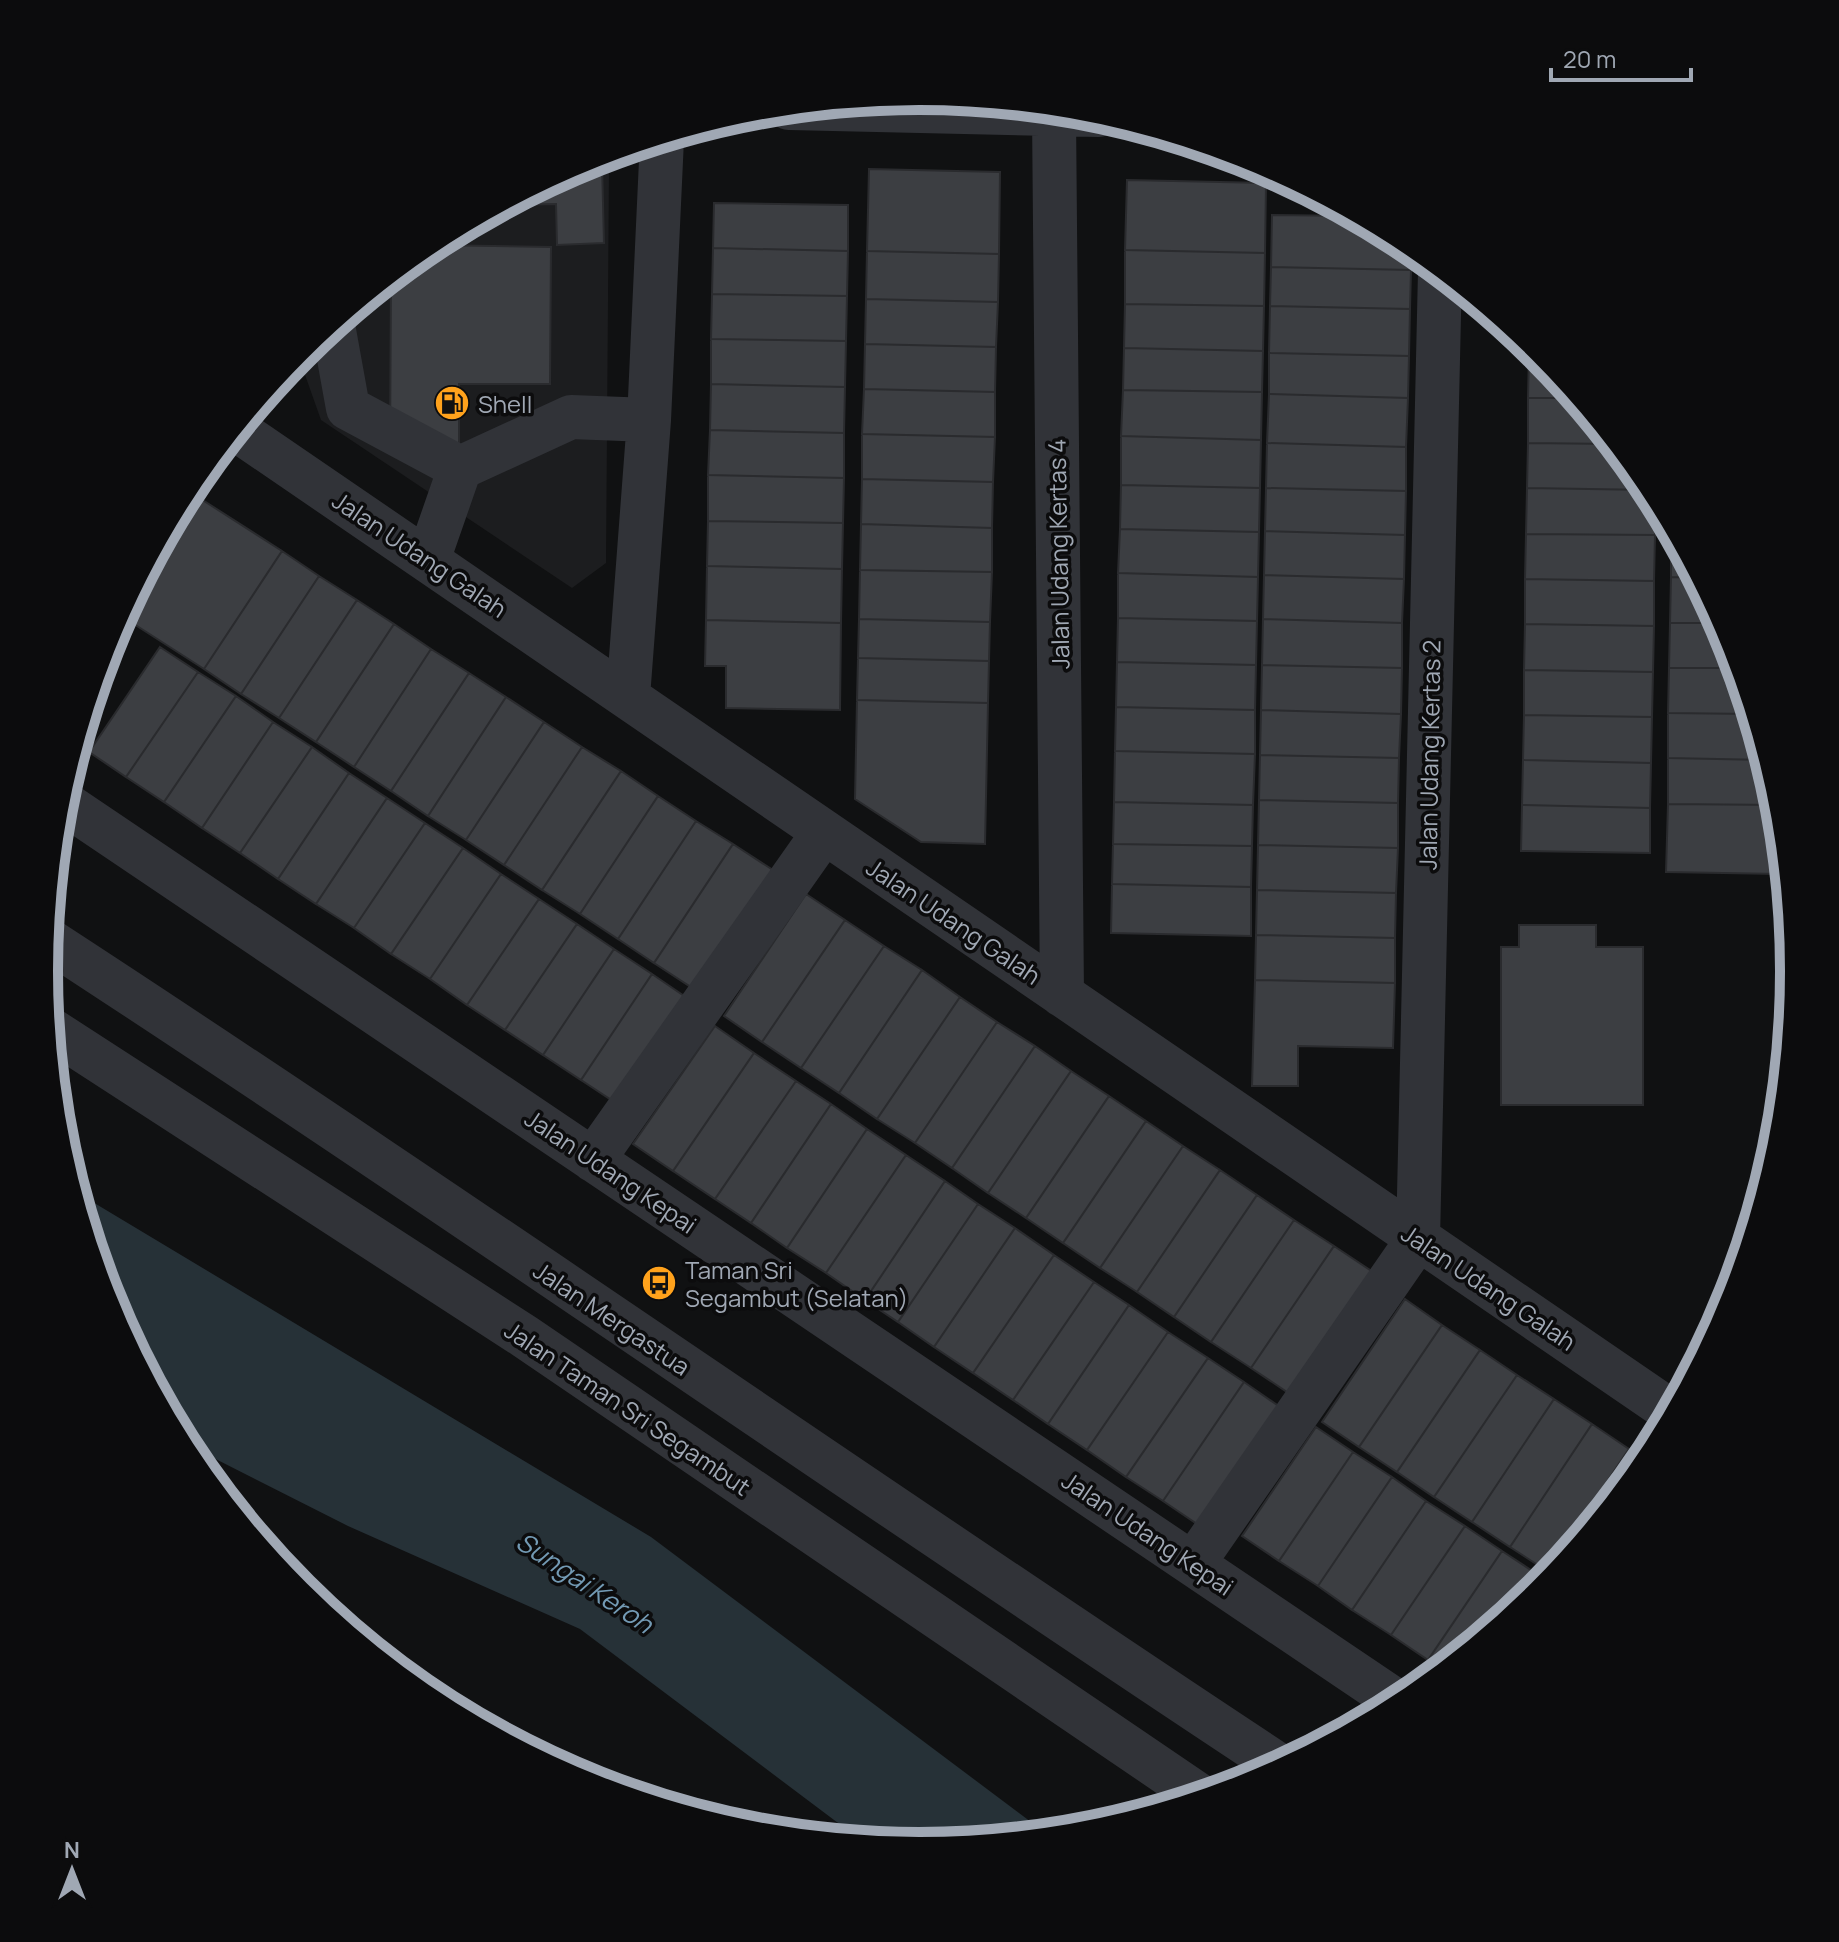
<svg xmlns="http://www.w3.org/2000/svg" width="1839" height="1942" viewBox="0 0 1839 1942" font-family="Manrope,sans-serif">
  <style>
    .built { fill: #1c1d1f }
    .water { fill: #263137 }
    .building { fill: #3c3e42; stroke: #2a2b2e; stroke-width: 2 }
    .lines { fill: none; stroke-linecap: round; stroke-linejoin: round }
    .minor { stroke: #313338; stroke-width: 44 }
    .labels { text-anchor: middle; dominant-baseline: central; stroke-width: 7; stroke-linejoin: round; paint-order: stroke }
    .poi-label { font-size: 24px; fill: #a0a8b4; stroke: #0c0c0d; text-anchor: start }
    .street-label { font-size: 24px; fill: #a0a8b4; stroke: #0c0c0d }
    .water-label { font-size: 26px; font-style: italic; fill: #739ab4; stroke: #0c0c0d }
    .rim { fill: none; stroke: #a0a8b4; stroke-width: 10 }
  </style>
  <rect width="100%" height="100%" fill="#101112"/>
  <path class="built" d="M576 167H609L606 563 572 588 321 420 298 355 433 243Z"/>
  <path class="water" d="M76 1192 651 1537 1047 1834 919 1846 862 1841 580 1629 348 1526 184 1443 110 1306Z"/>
  <path class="building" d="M602 163 604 243 557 245 556 204 504 205 581 164Z
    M869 169 1000 172 999 254 867 251Z
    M1127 180 1266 183 1265 253 1125 250Z
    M714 203 848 205V251L713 248Z
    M1272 215 1356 216 1411 247V270L1271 267Z
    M430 245 551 247 550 384H459V451L390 450 391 277Z
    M713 248 848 251 847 296 712 294Z
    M1125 250 1265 253 1264 306 1125 304Z
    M867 251 999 254 998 302 866 299Z
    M1271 267 1411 270 1410 309 1270 306Z
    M712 294 847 296 846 341 711 339Z
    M866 299 998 302 996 347 865 344Z
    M1125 304 1264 306 1263 351 1124 348Z
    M1270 306 1410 309 1409 356 1269 353Z
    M711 339 846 341 845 387 711 384Z
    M865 344 996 347 995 392 864 389Z
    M1124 348 1263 351 1262 392 1123 390Z
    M1529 352H1539L1576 398H1528Z
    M1269 353 1409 356 1408 398 1269 394Z
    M711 384 845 387 844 433 710 430Z
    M864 389 995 392V437L862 434Z
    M1123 390 1262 392 1261 440 1121 436Z
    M1269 394 1408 398 1406 447 1267 443Z
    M1528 398H1576L1614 444 1528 443Z
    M710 430 844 433V478L708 475Z
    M862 434 995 437 993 482 862 479Z
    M1121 436 1261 440 1260 488 1121 485Z
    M1267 443 1406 447V491L1266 488Z
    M1528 443 1614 444 1650 490 1527 488Z
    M708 475 844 478 843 523 708 521Z
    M862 479 993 482 992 528 861 524Z
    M1121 485 1260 488 1259 532 1120 529Z
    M1266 488 1406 491 1405 535 1265 531Z
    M1527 488 1650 490 1656 500 1655 535 1526 534Z
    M201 499 282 551 204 669 123 617Z
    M708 521 843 523 842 569 707 566Z
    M861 524 992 528V572L860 570Z
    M1120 529 1259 532 1258 577 1118 573Z
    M1265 531 1405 535 1404 579 1264 575Z
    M1671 532H1673L1697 578 1671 577Z
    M1526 534 1655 535 1654 581 1525 579Z
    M282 551 319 576 241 694 204 669Z
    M707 566 842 569 841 623 706 620Z
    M860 570 992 572 990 622 859 619Z
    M1118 573 1258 577 1257 621 1118 618Z
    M1264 575 1404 579 1402 623 1263 619Z
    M319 576 357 600 279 718 241 694Z
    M1671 577 1697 578 1721 623H1670Z
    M1525 579 1654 581V626L1525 624Z
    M357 600 394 624 316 742 279 718Z
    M1118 618 1257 621 1256 665 1117 662Z
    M859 619 990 622 989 661 858 658Z
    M1263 619 1402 623V668L1262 665Z
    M706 620 841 623 840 710 726 708V666H705Z
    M1670 623H1721L1738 668H1669Z
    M394 624 431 649 354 767 316 742Z
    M1525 624 1654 626 1653 672 1524 670Z
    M160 647 198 672 126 777 89 752Z
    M431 649 469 673 391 791 354 767Z
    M858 658 989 661 988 703 857 700Z
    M1117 662 1256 665 1255 710 1116 707Z
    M1262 665 1402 668 1401 714 1261 710Z
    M1669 668H1738L1752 714 1668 713Z
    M1524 670 1653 672 1652 717 1524 715Z
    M198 672 236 696 164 802 126 777Z
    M469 673 506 697 428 816 391 791Z
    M236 696 273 722 202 828 164 802Z
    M506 697 544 722 466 840 428 816Z
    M857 700 988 703 985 844 921 842 855 799Z
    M1116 707 1255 710V754L1115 751Z
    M1261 710 1401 714 1399 758 1260 755Z
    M1668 713 1752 714 1766 760 1668 758Z
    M1524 715 1652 717 1651 763 1523 760Z
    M273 722 312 747 240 853 202 828Z
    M544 722 582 747 504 865 466 840Z
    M312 747 349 773 278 879 240 853Z
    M582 747 621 771 542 890 504 865Z
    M1115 751 1255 754 1253 805 1114 802Z
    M1260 755 1399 758 1398 803 1259 800Z
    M1668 758 1766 760 1779 805 1668 804Z
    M1523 760 1651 763 1650 808 1522 805Z
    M621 771 658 796 580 914 542 890Z
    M349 773 387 798 316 904 278 879Z
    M658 796 696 821 618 939 580 914Z
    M387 798 425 823 354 928 316 904Z
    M1259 800 1398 803V848L1258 845Z
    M1114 802 1253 805 1252 846 1113 844Z
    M1668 804 1779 805 1785 874 1666 872Z
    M1522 805 1650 808V853L1521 851Z
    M696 821 733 844 654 963 618 939Z
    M425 823 463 848 391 954 354 928Z
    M733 844 776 872 697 991 654 963Z
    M1113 844 1252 846 1251 887 1112 884Z
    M1258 845 1398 848 1396 893 1257 890Z
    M463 848 501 874 430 979 391 954Z
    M501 874 539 899 467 1005 430 979Z
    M1112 884 1251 887V936L1111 933Z
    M1257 890 1396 893 1395 938 1256 935Z
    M806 894 845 920 762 1042 724 1016Z
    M539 899 577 924 505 1030 467 1005Z
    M845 920 884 946 801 1068 762 1042Z
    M577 924 614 949 543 1055 505 1030Z
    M1519 925H1596V947H1643V1105H1501V947H1519Z
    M1256 935 1395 938V983L1255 980Z
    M884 946 922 970 839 1093 801 1068Z
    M614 949 652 974 581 1080 543 1055Z
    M922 970 960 997 877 1119 839 1093Z
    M652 974 690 1000 619 1105 581 1080Z
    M1255 980 1395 983 1393 1048 1298 1046V1086H1252Z
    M960 997 997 1022 915 1143 877 1119Z
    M997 1022 1035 1046 952 1168 915 1143Z
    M715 1026 754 1053 673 1171 633 1144Z
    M1035 1046 1071 1071 988 1193 952 1168Z
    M754 1053 796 1081 715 1199 673 1171Z
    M1071 1071 1109 1096 1026 1218 988 1193Z
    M796 1081 831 1104 751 1223 715 1199Z
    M1109 1096 1146 1121 1063 1243 1026 1218Z
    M831 1104 867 1129 787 1248 751 1223Z
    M1146 1121 1183 1146 1100 1268 1063 1243Z
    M867 1129 906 1155 826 1273 787 1248Z
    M1183 1146 1220 1170 1137 1292 1100 1268Z
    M906 1155 945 1181 865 1300 826 1273Z
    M1220 1170 1257 1195 1174 1317 1137 1292Z
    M945 1181 978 1204 898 1322 865 1300Z
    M1257 1195 1294 1220 1211 1342 1174 1317Z
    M978 1204 1015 1228 934 1347 898 1322Z
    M1294 1220 1334 1246 1251 1368 1211 1342Z
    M1015 1228 1054 1255 973 1373 934 1347Z
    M1334 1246 1373 1272 1290 1394 1251 1368Z
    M1054 1255 1094 1282 1013 1400 973 1373Z
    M1094 1282 1129 1305 1048 1424 1013 1400Z
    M1405 1299 1442 1325 1359 1447 1322 1422Z
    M1129 1305 1168 1332 1087 1450 1048 1424Z
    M1442 1325 1480 1350 1397 1472 1359 1447Z
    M1168 1332 1208 1358 1126 1477 1087 1450Z
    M1480 1350 1517 1375 1434 1497 1397 1472Z
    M1208 1358 1244 1382 1163 1501 1126 1477Z
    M1517 1375 1554 1399 1472 1522 1434 1497Z
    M1244 1382 1280 1407 1200 1526 1163 1501Z
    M1554 1399 1592 1424 1510 1547 1472 1522Z
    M1592 1424 1629 1449 1547 1571 1510 1547Z
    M1316 1427 1353 1452 1279 1561 1242 1536Z
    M1629 1449 1645 1460 1551 1574 1547 1571Z
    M1353 1452 1392 1477 1318 1586 1279 1561Z
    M1392 1477 1426 1501 1352 1610 1318 1586Z
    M1426 1501 1465 1526 1391 1635 1352 1610Z
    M1465 1526 1502 1551 1428 1660 1391 1635Z
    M1502 1551 1543 1578 1531 1596 1442 1669 1428 1660Z"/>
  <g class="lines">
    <path class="minor" d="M789 108 1099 115
      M1054 114 1062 995
      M333 325 348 408 460 468 428 560
      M237 430 1672 1412
      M460 468 571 417 649 420
      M628 697 649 420 662 139
      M61 801 1399 1703
      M47 939C461 1209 867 1494 1280 1766
      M50 1029 524 1336 1200 1796
      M593 1160 824 832
      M1193 1564 1418 1239 1440 271"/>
  </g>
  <defs>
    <g id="fuel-disc" transform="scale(1.8)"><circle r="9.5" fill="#ffa21c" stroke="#0c0c0d"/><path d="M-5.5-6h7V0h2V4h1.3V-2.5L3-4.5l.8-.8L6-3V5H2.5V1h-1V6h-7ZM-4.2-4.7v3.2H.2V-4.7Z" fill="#111"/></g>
    <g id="bus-disc" transform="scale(1.8)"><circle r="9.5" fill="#ffa21c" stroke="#0c0c0d"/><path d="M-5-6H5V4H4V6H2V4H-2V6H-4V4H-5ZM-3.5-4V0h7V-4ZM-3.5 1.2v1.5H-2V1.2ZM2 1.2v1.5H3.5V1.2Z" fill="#111"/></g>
  </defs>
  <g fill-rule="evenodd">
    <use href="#fuel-disc" x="452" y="403"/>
    <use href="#bus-disc" x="659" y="1283"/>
  </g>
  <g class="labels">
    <g class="poi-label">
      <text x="478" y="403">Shell</text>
      <text x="685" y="1269">Taman Sri<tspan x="685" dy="28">Segambut (Selatan)</tspan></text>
    </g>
    <g class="street-label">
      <text transform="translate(420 554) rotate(34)">Jalan Udang Galah</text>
      <text transform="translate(1058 554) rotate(-91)">Jalan Udang Kertas 4</text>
      <text transform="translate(1429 755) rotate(-89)">Jalan Udang Kertas 2</text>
      <text transform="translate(954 921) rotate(34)">Jalan Udang Galah</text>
      <text transform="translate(611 1171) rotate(34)">Jalan Udang Kepai</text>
      <text transform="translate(1489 1287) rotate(34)">Jalan Udang Galah</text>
      <text transform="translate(612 1318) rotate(34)">Jalan Mergastua</text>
      <text transform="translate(628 1408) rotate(34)">Jalan Taman Sri Segambut</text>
      <text transform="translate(1148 1533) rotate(34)">Jalan Udang Kepai</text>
    </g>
    <g class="water-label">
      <text transform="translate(585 1582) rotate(34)">Sungai Keroh</text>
    </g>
  </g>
  <path d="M0 0H1839V1942H0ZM58 971a861 861 0 1 1 1722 0a861 861 0 1 1-1722 0Z" fill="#0c0c0d" fill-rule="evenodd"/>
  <path class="rim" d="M58 971a861 861 0 1 1 1722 0a861 861 0 1 1-1722 0Z"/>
  <g transform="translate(72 1870)" stroke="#0c0c0d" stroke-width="6" paint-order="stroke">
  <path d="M0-6L14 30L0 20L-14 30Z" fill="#a0a8b4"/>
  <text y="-12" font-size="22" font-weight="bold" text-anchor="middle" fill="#a0a8b4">N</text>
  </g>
  <path d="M1551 68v12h140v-12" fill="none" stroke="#a0a8b4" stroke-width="4"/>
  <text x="1563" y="68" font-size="24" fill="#a0a8b4" stroke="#0c0c0d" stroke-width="6" paint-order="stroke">20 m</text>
</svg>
